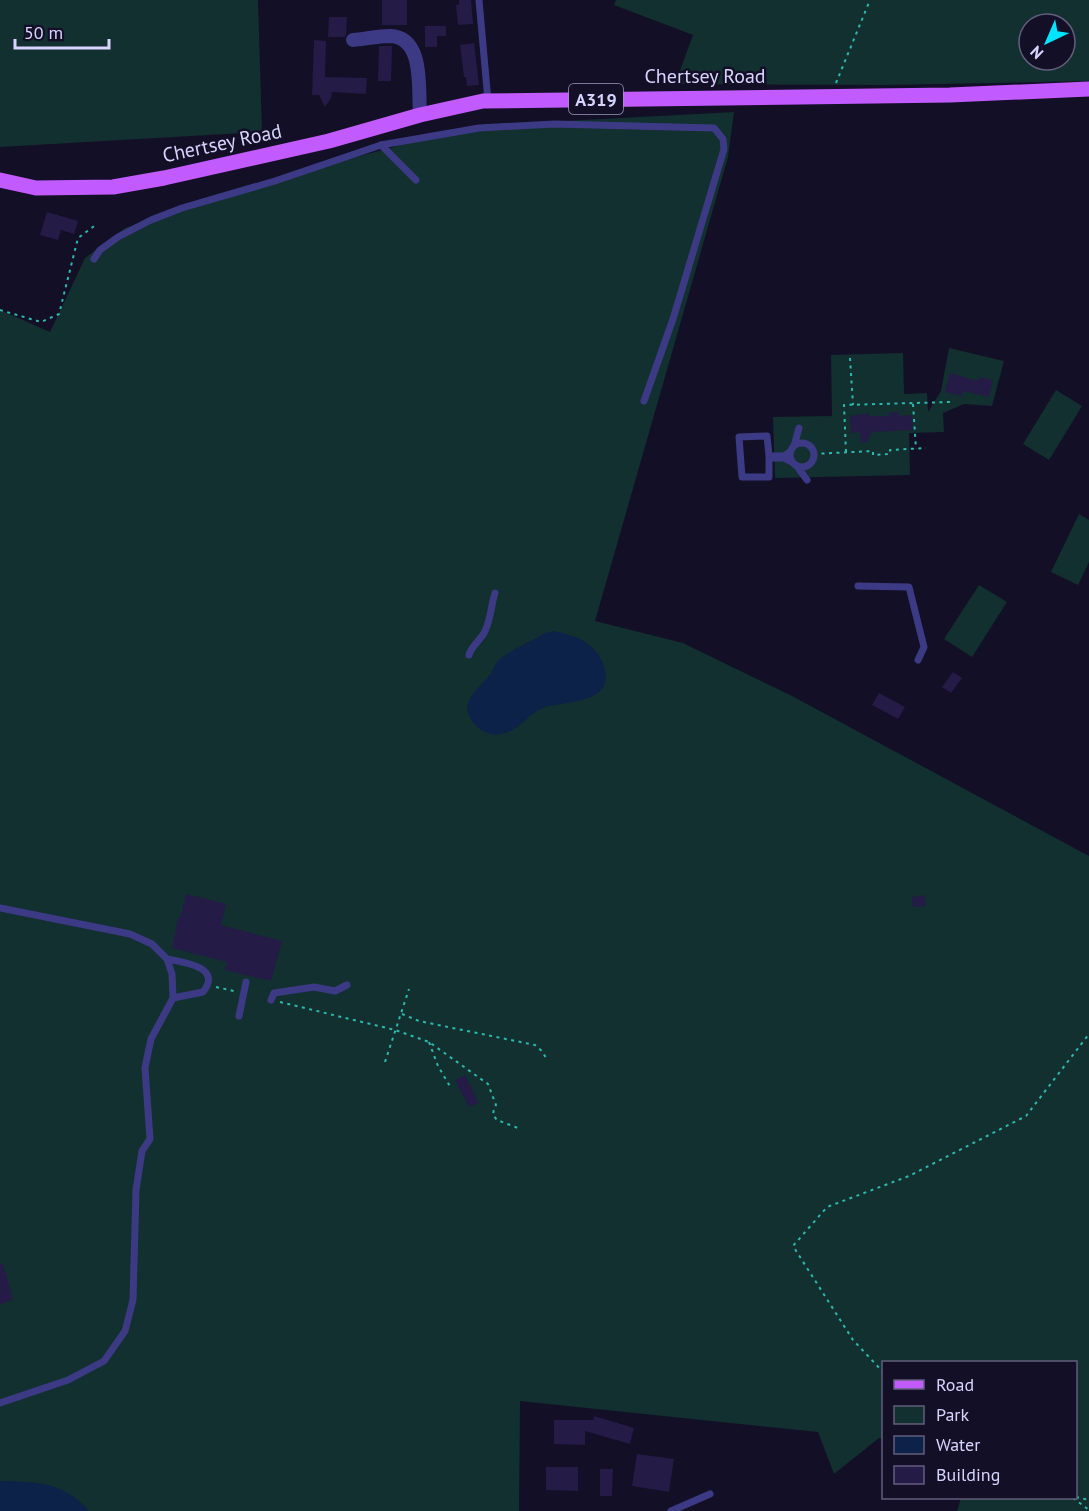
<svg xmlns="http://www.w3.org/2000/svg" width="1089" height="1511" viewBox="0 0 1089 1511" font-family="'PT Sans',sans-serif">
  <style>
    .green { fill: #12302f; fill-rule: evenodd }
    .water { fill: #0c2248 }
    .building { fill: #241b47 }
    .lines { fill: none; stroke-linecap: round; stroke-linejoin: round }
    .path { stroke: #2fb8b0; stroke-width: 2; stroke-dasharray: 3 4.5; stroke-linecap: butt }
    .service { stroke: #3d3a85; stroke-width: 7 }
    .minor { stroke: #3d3a85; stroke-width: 14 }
    .primary { stroke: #c25bff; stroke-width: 15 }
    .labels { text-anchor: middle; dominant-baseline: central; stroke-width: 5; stroke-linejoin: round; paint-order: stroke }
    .shield { fill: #130f26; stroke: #9e99be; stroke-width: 1.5 }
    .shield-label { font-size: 18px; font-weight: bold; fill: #d9d4ff }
    .street-label { font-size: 20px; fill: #d9d4ff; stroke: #130f26 }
  </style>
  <rect width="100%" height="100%" fill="#130f26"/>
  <path class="green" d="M0 0H258L262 132 0 147Z
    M616 0H1089V81L887 85 675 84 693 35 614 5ZM1029 24H1065V60H1029Z
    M734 112 728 157 595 621 683 643 792 696 1089 856V1511H957L961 1498H1076V1362H884L883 1439 879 1438 834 1474 818 1432 520 1401 519 1511H0V310L50 332 85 258 125 228 239 188 473 126Z
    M949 348 1004 361 992 406 964 404 943 413 944 432 909 433 910 475 775 478 773 417 832 416 831 355 903 353 904 394 927 393 928 412 941 391Z
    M1056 390 1082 406 1049 460 1023 444Z
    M1079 514 1089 520V562L1078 585 1051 572Z
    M979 585 1007 602 972 657 944 639Z"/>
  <path class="water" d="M553 631C573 635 593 641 602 661 621 705 566 700 543 708 527 714 520 731 501 734 490 736 479 731 473 722 458 703 476 691 488 677 493 671 495 663 501 658 514 648 531 642 545 633Z
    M0 1481C37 1482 63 1481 89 1511H0Z"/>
  <path class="building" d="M382 0H407V25H382Z
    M459 0H471L473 24 458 25 456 5H459Z
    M329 17H347L346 34 345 37H328Z
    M425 26H446V36H437V47H425Z
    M314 40 326 41 325 77 367 78 366 94 332 92 331 98 325 107 319 95H312Z
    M474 43 479 85 467 86 466 77H464L460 45Z
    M379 46H392L391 81H378Z
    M47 212 78 221 74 234 61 230 58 240 40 235Z
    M950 373 978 381 979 377 993 380 989 397 963 391 962 396 945 392Z
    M889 412H899V416L912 415 913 430 871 432 872 435H869L868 442 861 443 860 432 851 433 850 416 869 413V416H889Z
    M953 672 962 678 951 693 942 687Z
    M879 693 905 707 898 719 872 705Z
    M186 894 226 904 221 925 282 941 271 981 225 970 227 962 172 948 178 918H180Z
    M924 895 926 906 913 907 912 897Z
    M465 1075 479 1103 469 1107 455 1080Z
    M0 1264H3L13 1300 0 1304Z
    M594 1416 634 1428 630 1444 585 1431V1445L554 1444V1420H593Z
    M637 1454 674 1459 669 1492 632 1486Z
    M546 1467H578V1491L546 1490Z
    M600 1469H613L612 1496H600Z"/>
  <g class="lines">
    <path class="path" d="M836 83 870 0
      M0 310 41 322 59 314 78 238 97 224
      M850 358 853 405
      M913 404 916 449
      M846 452 844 405 950 402
      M814 454 873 451V455L890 454V450L926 448
      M216 987 234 991
      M280 1002 395 1030 429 1042 488 1084 496 1105 494 1108 493 1115 497 1120 518 1128
      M402 1014 419 1021 535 1045 542 1051 546 1058
      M429 1042 438 1066 451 1088
      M385 1062 409 989
      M884 1373 853 1340 793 1246 827 1207 909 1176 1026 1116 1089 1034
      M1076 1497 1089 1500
      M1073 1498 1089 1510"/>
    <path class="service" d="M479 0 488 101
      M381 145 416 180
      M94 259 100 250 118 237 151 220 182 208 275 181 381 145 479 128 554 124 714 128 723 139 724 149 673 319 644 401
      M790 455a12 12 0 1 1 24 0a12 12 0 1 1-24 0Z
      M794 446 799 428
      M790 452 784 456H769L767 436 739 437 742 477H769V458H784L792 462
      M796 465 807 480
      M858 586 909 587 924 647 918 660
      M469 655C471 646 481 640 485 631 491 619 491 605 495 593
      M0 908 130 934 152 944 167 959 172 974 173 998 151 1039 148 1053 145 1068 150 1139 142 1151 136 1190 133 1300 125 1331 104 1361 68 1380 0 1403
      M167 959C183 962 223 967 203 992L173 998
      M271 1000 274 993 314 987 335 991 347 985
      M239 1016 246 982
      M671 1511 710 1494"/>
    <path class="minor" d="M353 40C365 39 378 36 390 36 425 37 418 90 420 115"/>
    <path class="primary" d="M0 180 36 188 113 187 164 178 329 141 420 115 483 101 950 95 1089 89"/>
  </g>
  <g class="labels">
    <rect class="shield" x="569" y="84" width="54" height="30" rx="4.5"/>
    <g class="shield-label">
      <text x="596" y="99">A319</text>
    </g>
    <g class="street-label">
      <text x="705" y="76">Chertsey Road</text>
      <text transform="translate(222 143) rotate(-12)">Chertsey Road</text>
    </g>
  </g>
  <rect x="882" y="1361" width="195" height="138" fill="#130f26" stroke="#625e7d" stroke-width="1.5"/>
  <rect x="894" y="1380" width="30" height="9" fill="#c25bff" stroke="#625e7d" stroke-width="1.5"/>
  <text x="936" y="1391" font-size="18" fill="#d9d4ff">Road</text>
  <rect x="894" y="1406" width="30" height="18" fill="#12302f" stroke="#625e7d" stroke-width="1.5"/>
  <text x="936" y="1421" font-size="18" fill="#d9d4ff">Park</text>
  <rect x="894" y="1436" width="30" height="18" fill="#0c2248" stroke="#625e7d" stroke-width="1.5"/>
  <text x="936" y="1451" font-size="18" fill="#d9d4ff">Water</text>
  <rect x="894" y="1466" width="30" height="18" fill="#241b47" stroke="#625e7d" stroke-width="1.5"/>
  <text x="936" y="1481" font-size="18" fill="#d9d4ff">Building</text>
  <g transform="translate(1047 42) rotate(224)"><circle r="28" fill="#130f26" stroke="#625e7d" stroke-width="1.5"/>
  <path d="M0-4.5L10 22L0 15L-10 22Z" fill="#00e5ff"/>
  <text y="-9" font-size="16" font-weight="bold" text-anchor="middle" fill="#d9d4ff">N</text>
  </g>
  <path d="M15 39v9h94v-9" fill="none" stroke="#d9d4ff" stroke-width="3"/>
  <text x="24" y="39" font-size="18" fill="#d9d4ff" stroke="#130f26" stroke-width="4.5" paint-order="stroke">50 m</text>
</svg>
